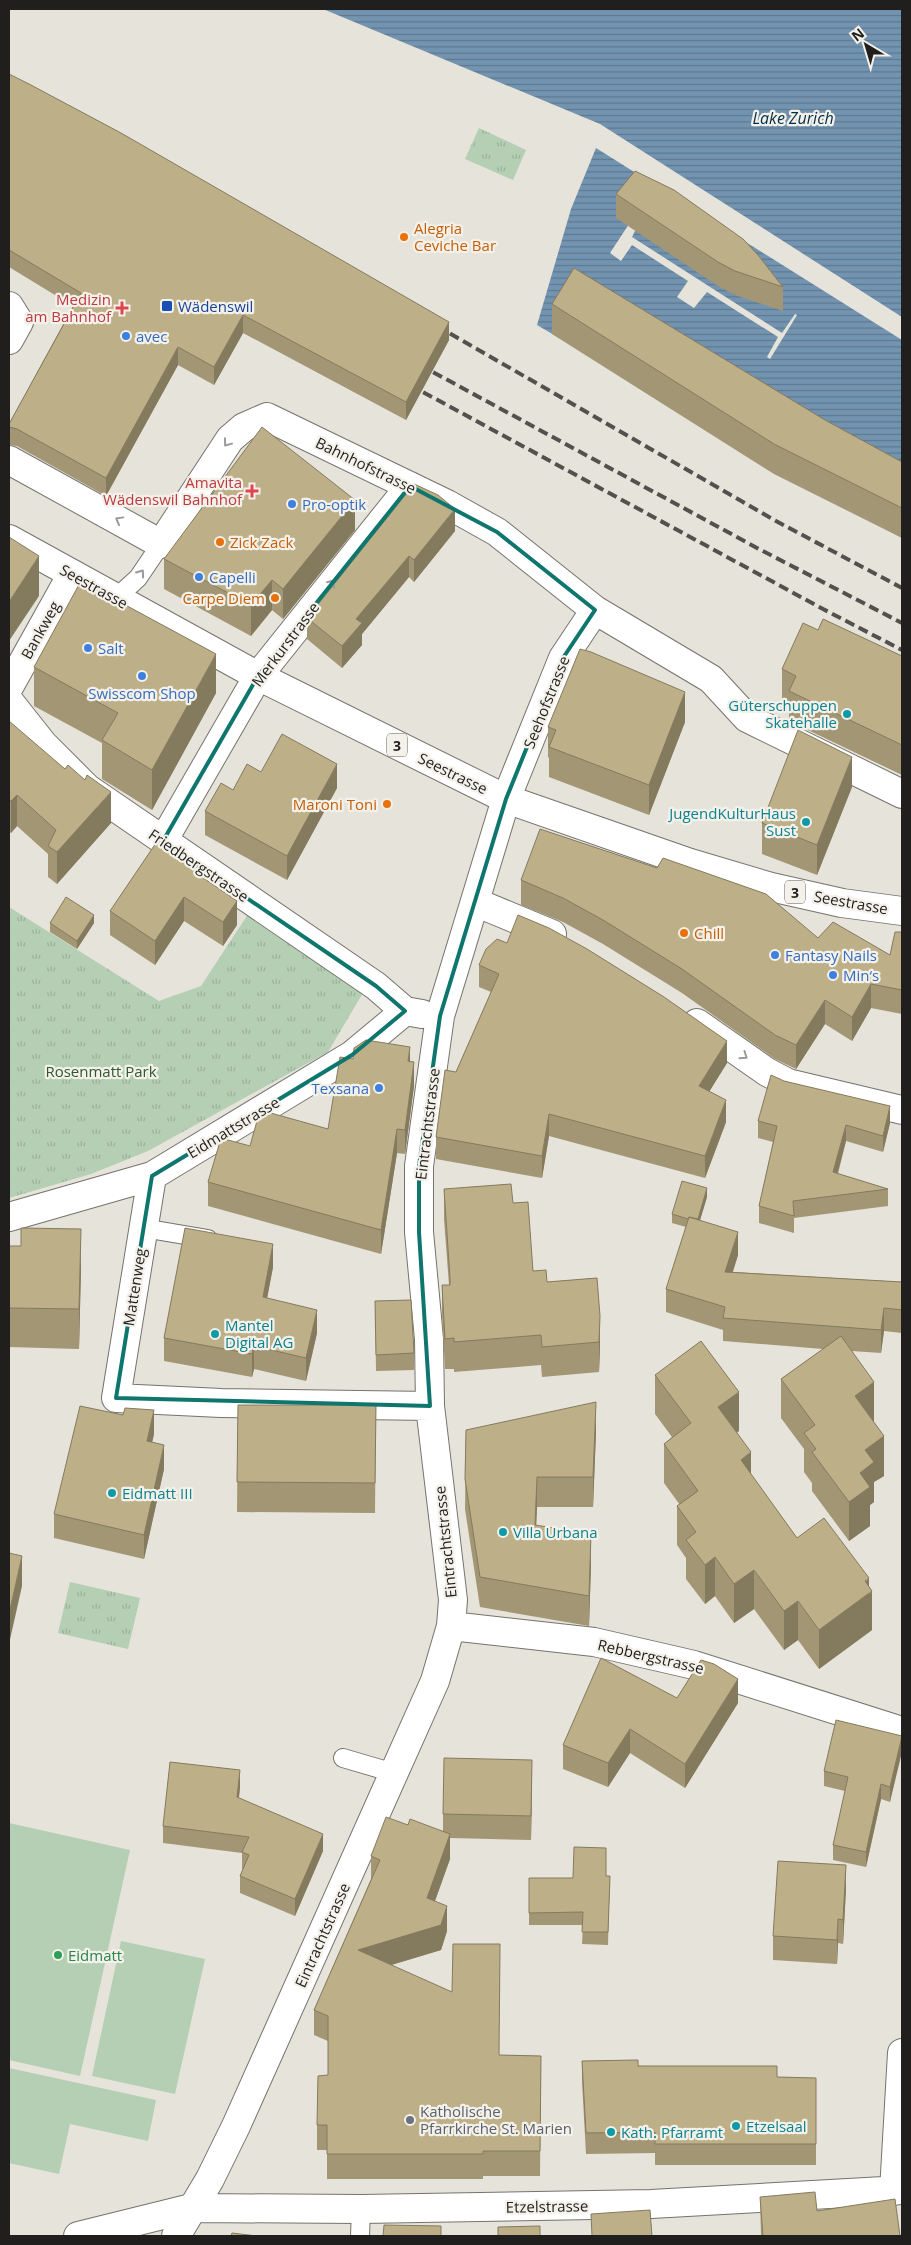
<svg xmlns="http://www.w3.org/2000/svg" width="911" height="2245" viewBox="0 0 911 2245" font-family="'Open Sans',sans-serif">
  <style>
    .grass { fill: #b4cfb3 }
    .park { fill: url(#park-tufts) }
    .water { fill: url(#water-rules) }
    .pier { fill: #e6e3db }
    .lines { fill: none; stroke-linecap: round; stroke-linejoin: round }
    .service-casing { stroke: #75736c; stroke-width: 20 }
    .minor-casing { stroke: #75736c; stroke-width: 30 }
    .primary-casing { stroke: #75736c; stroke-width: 30 }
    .service { stroke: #fff; stroke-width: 18 }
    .minor { stroke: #fff; stroke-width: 28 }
    .primary { stroke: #fff; stroke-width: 28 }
    .rail { stroke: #52514d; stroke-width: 4; stroke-dasharray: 10 5; stroke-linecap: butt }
    .wall { fill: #a39674 }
    .shaded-wall { fill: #847a5e }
    .building { fill: #bdaf87; stroke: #847a5e }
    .oneway { stroke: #9b9a99 }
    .marked { fill: none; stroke: #0f766e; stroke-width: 4; stroke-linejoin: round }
    .food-dot { fill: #e8710a; stroke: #f3f1e9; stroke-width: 2 }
    .transit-dot { fill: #1a4fb4; stroke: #f3f1e9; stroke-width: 2 }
    .health-dot { fill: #e0444e; stroke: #f3f1e9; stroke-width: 2 }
    .shop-dot { fill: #3f7fe0; stroke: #f3f1e9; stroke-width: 2 }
    .culture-dot { fill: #0f9aa8; stroke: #f3f1e9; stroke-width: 2 }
    .leisure-dot { fill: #2e9e5b; stroke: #f3f1e9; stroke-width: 2 }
    .worship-dot { fill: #6b7280; stroke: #f3f1e9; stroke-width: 2 }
    .labels { text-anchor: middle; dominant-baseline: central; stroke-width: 4.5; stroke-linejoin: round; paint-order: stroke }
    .shield { fill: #f3f1e9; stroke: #5f5e5a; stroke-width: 1 }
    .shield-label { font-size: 14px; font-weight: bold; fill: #201f1d }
    .food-label { font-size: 15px; fill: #c56008; stroke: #f3f1e9; text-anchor: start }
    .health-label { font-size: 15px; fill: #be3a42; stroke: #f3f1e9; text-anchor: end }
    .transit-label { font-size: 15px; fill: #164399; stroke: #f3f1e9; text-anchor: start }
    .shop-label { font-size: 15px; fill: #366cbe; stroke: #f3f1e9; text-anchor: start }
    .street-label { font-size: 15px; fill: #201f1d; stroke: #f3f1e9 }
    .culture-label { font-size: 15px; fill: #0d838f; stroke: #f3f1e9; text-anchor: start }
    .park-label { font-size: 15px; fill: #2d5a2e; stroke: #f3f1e9 }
    .leisure-label { font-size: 15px; fill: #27864d; stroke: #f3f1e9; text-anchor: start }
    .worship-label { font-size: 15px; fill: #5b616d; stroke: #f3f1e9; text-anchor: start }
    .water-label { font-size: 16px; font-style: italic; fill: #022c49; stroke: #f3f1e9 }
  </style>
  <defs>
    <pattern id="park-tufts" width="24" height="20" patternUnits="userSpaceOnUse" patternTransform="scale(1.25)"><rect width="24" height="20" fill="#b4cfb3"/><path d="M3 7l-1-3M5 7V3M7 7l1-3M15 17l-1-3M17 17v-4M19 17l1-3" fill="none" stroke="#9ab19a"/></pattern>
    <pattern id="water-rules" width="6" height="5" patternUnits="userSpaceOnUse" patternTransform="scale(1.25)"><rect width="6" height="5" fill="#7394b0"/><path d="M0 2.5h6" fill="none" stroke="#5e788f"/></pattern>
  </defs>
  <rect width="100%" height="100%" fill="#e6e3db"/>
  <path class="grass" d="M9 1823 130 1850 80 2076 9 2060Z
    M121 1941 205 1959 175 2094 92 2076Z
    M9 2068 156 2100 148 2141 70 2124 59 2174 9 2163Z"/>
  <path class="park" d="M479 128 526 150 513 180 465 159Z
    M254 905 367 986 328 1052 148 1151 91 1174 9 1198V907L159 1001 201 986Z
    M70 1582 140 1598 128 1649 58 1633Z"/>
  <path class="water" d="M323 9H902V317L600 124Z
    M596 148 902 340V538L537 325 571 209Z"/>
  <path class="pier" d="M629 224 636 229 632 237 782 333 795 314 797 315 770 359 767 357 778 337 707 292 694 308 677 297 688 281 632 245 621 261 610 253Z"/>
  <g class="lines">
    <g class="service-casing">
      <path id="service" d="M116 598 138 578 161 544
        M143 1228 208 1239
        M343 1758 394 1773
        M360 2236 361 2209"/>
    </g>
    <g class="minor-casing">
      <path id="minor" d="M9 306 19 322 9 340
        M9 460 161 544 230 439 244 427 267 417 447 504 497 532 595 610 711 679 747 718 902 794
        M9 687 72 574
        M9 701 43 744 87 788 376 986 405 1011
        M163 841 258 676 410 486
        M475 902 552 934
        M697 1023 767 1072 788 1083 902 1110
        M152 1176 116 1398 221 1403 430 1406
        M9 1217 152 1176 352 1055 405 1011 422 1014
        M451 1626 594 1642 694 1665 902 1731
        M894 2191 902 2053
        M78 2236 191 2208 361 2209 651 2204 902 2190
        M176 2236 210 2179 236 2126 435 1681 451 1626 453 1600 430 1406 429 1339 419 1232V1166L440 1016 506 799 563 658 595 610"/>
    </g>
    <g class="primary-casing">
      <path id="primary" d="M9 539 258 676 506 799 690 863 771 887 842 903 902 911"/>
    </g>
    <use href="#service" class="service"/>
    <use href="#minor" class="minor"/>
    <use href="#primary" class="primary"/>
    <path class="rail" d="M437 326 776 521 902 588
      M420 365 759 549 902 623
      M410 385 823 609 902 650"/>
  </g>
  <path class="wall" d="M9 74 449 340 406 420 243 333 214 385 178 365 106 496 17 446 9 445V424L73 306 9 267Z
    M616 194 783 287V311L735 295 718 286 616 218Z
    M552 304 825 420 902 462V538L774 474 552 334Z
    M414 484 455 531 414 582 409 577 362 634V645L342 668 307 639V618Z
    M355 530 283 619 272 610 251 636 164 589V559Z
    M818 630 902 656V775L789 721V702L782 699V669Z
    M34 667 216 693 152 810 102 779V743L34 706Z
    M9 721 111 823 57 884 48 877V854L17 826 11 833 9 831Z
    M685 722 649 815 549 777V758L548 757V727Z
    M261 772 337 788 287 880 205 835V811L233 790Z
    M852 787 817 875 762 854V823Z
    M202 877 237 925 223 946 184 921 155 965 110 935V911Z
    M521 880 818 938 890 955 902 932V1014L871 1008 852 1041 825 1024 796 1069 775 1059 682 993 603 944 563 922 521 905Z
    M50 923H94L77 949 50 932Z
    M479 965 727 1063 709 1092 726 1122 705 1178 549 1136 542 1178 436 1159V1137L456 1072 491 992 479 987Z
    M353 1059 410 1061 414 1086 405 1154 397 1153 381 1254 208 1206V1182L250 1146 328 1129Z
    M784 1081 890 1123 883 1152 846 1141 838 1174 888 1189V1206L794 1218V1233L759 1223V1206L773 1142 758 1138V1121Z
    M444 1189 513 1203 533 1271 547 1282 597 1278 600 1346 599 1372 542 1377 541 1365 454 1372V1369H445L442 1315V1285H449L444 1219Z
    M707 1197 700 1220 738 1255 733 1272 902 1282V1333L884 1331 881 1353 852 1351 874 1421 873 1422 884 1476 874 1482V1502L870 1505V1526L849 1541 812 1491V1483L804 1472V1449L781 1418V1379L823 1349 723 1341V1330L666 1312V1289L686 1227 672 1223V1214Z
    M9 1246H21L81 1268 79 1349 9 1347Z
    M273 1267 267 1298 317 1333 306 1381 254 1369 252 1377 164 1361V1338Z
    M375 1301 414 1353V1370L376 1371Z
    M655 1375 739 1431 737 1432 751 1475 797 1538 869 1586 872 1630 819 1669 798 1640 784 1650 754 1609 734 1623 715 1596 705 1604 686 1579V1558L677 1545V1506L680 1505 664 1483V1444L672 1437 655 1414Z
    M238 1405H376L375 1513 237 1512Z
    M466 1430 596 1432 593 1507H537L536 1525 591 1564 589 1626 480 1607 465 1509Z
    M154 1434 152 1442 164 1469 144 1559 54 1538V1514Z
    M677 1698 738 1703 685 1788 630 1753 608 1787 563 1769V1745Z
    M902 1736 890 1802 881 1799 866 1867 833 1860V1845L845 1791 824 1786V1771Z
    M532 1784 531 1840 450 1838V1859L435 1901 447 1931 441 1950 391 1965 499 2055 541 2056 540 2176H483V2179H327V2150H317V2125L328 2075V2041L314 2035V2010L371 1879V1856L408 1825 443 1831V1814Z
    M240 1787 239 1798 323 1851 295 1916 240 1893V1876L243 1869H242V1853L163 1843V1826Z
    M610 1876 608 1945 582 1944 583 1925H529V1878H573Z
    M846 1889 843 1944 838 1943 837 1964 773 1960V1936Z
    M582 2061 777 2077 816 2078V2165H655V2153L586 2154 582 2082Z
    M760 2197 817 2211 900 2236H761Z"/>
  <path class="shaded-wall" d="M243 315V333L214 385V367Z
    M449 322V340L406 420V402Z
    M178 347V365L106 496V478Z
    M355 500V530L283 619V589Z
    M455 509V531L414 582V560Z
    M39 556V596L9 641V602Z
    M409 556V577L362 634V645L342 668V646L356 619Z
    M272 580V610L251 636V605Z
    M216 654V693L152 810V770Z
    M685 692V722L649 815V785Z
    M852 757V787L817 875V845Z
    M337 764V788L287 880V856Z
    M111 792V823L57 884V852Z
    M17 795V826L11 833V801Z
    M184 897V921L155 965V941Z
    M237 901V925L223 946V922Z
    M94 915V923L77 949V941Z
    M871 984V1008L852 1041V1017Z
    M825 1000V1024L796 1069V1045Z
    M727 1041V1063L699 1108V1086Z
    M410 1047V1071L408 1061Z
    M414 1062V1086L405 1154V1130Z
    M726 1100V1122L705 1178V1156Z
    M890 1106V1123L883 1152V1136Z
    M549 1114V1136L542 1178V1156Z
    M846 1125V1141L833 1189V1172Z
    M397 1129V1153L381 1254V1230Z
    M707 1188V1197L697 1230V1221Z
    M81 1229V1268L79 1349V1309Z
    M738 1232V1255L725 1295V1272Z
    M273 1244V1267L263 1320V1297Z
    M884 1308V1331L881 1353V1330Z
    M317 1310V1333L306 1381V1358Z
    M600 1316V1346L599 1372V1342Z
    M254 1346V1369L252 1377V1354Z
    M874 1382V1421L855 1435V1396Z
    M739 1392V1431L718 1446V1407Z
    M596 1402V1432L593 1507V1477Z
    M154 1410V1434L147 1465V1441Z
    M884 1436V1476L874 1482V1502L870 1505V1526L849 1541V1502L860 1473 865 1450Z
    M164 1445V1469L144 1559V1535Z
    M751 1452V1491L741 1460Z
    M537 1477V1507L535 1555V1525Z
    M591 1534V1564L589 1626V1596Z
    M22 1556V1586L9 1644V1614Z
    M715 1557V1596L705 1604V1565Z
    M754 1570V1609L734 1623V1584Z
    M869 1578V1594L872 1591V1630L819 1669V1630Z
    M798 1601V1640L784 1650V1611Z
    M738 1679V1703L685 1788V1764Z
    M630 1729V1753L608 1787V1763Z
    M902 1737V1752L890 1802V1787Z
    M532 1760V1784L531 1840V1816Z
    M240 1770V1787L237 1814V1797Z
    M881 1784V1799L866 1867V1852Z
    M323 1834V1851L295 1916V1899Z
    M450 1834V1859L427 1923V1898Z
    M846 1865V1889L843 1944V1920Z
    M447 1906V1931L441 1950 358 1975V1950Z
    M838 1919V1943L837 1964V1940Z"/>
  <path class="building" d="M9 74 29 84 121 133 449 322 406 402 243 315 214 367 178 347 106 478 17 429 9 427V424L81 293 9 250Z
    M635 171 674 190 743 239 758 255 783 287 735 271 718 262 616 194Z
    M574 268 825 420 902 462V508L774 444 552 304Z
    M262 427 355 500 283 589 272 580 251 605 164 559Z
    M414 484 438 495 455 509 414 560 409 556 356 619 362 623 342 646 307 618Z
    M9 537 39 556 9 602Z
    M81 581 216 654 152 770 102 740 118 713 34 667Z
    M823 619 902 656V745L789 691 796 676 782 669 803 623 818 630Z
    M580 649 591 652 685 692 649 785 549 747 556 730 548 727Z
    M9 721 65 769 68 765 85 780 87 775 111 792 57 852 48 846 56 830 17 795 11 801 9 800Z
    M798 730 852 757 817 845 762 823Z
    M282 734 337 764 287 856 205 811 221 783 233 790 247 764 261 772Z
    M540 829 657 868 663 858 766 894 818 938 833 922 890 955 895 932H902V990L871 984 852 1017 825 1000 796 1045 775 1035 682 969 603 920 563 898 521 880Z
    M158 840 202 870 199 875 237 901 223 922 184 897 155 941 110 911Z
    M66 897 94 915 77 941 50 923Z
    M518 915 549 928 587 949 664 997 727 1041 699 1086 726 1100 705 1156 549 1114 542 1156 436 1137 445 1070 456 1072 499 974 479 965 486 949 497 939 507 943Z
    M366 1040 410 1047 408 1061 414 1062 405 1130 397 1129 381 1230 208 1182 221 1138 250 1146 260 1110 328 1129 340 1057 353 1059 354 1048Z
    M771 1075 784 1081 890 1106 883 1136 846 1125 833 1172 888 1189 793 1201 794 1216 759 1206 777 1126 758 1121Z
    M682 1181 707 1188 698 1219 689 1217 688 1219 672 1214Z
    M511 1184 513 1203 528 1202 533 1271 546 1270 547 1282 597 1278 600 1316 599 1342 542 1347 541 1335 454 1342V1338L445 1339 442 1285H450V1278L444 1189Z
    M689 1217 738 1232 725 1272 902 1282V1310L884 1308 881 1330 723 1318 725 1307 666 1289Z
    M21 1228 81 1229 79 1309 9 1308V1246H21Z
    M185 1228 273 1244 263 1297 317 1310 306 1358 254 1346 252 1354 164 1338Z
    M411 1300 414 1353 376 1355 375 1301Z
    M841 1336 874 1382 855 1396 884 1436 865 1450 874 1462 860 1473 870 1487 849 1502 812 1452 816 1449 804 1433 815 1425 781 1379Z
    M701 1341 739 1392 718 1407 751 1452 741 1460 797 1538 824 1518 869 1578 865 1581 872 1591 819 1630 798 1601 784 1611 754 1570 734 1584 715 1557 705 1565 686 1540 696 1532 677 1506 698 1491 664 1444 691 1423 655 1375Z
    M596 1402 593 1477H537L535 1525 591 1534 589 1596 480 1577 465 1479 466 1430Z
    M238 1405H376L375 1483 237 1482Z
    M80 1406 123 1415 125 1408 154 1410 147 1441 164 1445 144 1535 54 1514Z
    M9 1553 22 1556 9 1614Z
    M601 1658 677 1698 701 1660 714 1664 738 1679 685 1764 630 1729 608 1763 563 1745Z
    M836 1720 902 1736 890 1787 881 1784 866 1852 833 1845 848 1777 824 1771Z
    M444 1758 532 1760 531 1816 443 1814Z
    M170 1762 240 1770 237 1797 323 1834 295 1899 240 1876 249 1855 242 1852 249 1837 163 1826Z
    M386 1817 408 1825 410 1819 450 1834 427 1898 447 1906 441 1925 358 1950 452 1992 453 1944H500L499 2055 541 2056 540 2151H483V2154H327V2125H317L318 2076 328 2075V2016L314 2010 380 1860 371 1856Z
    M574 1847 606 1848V1876H610L608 1932H582L583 1912 529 1913V1878H573Z
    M778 1861 846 1865 843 1920 838 1919 837 1940 773 1936Z
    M638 2060V2066H777V2077L816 2078V2144H655V2132L586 2133 582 2061Z
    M815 2192 817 2211 895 2199 900 2236H763L760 2197Z
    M650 2210 652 2236H592L591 2214Z
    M384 2225 441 2226V2236H383Z
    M540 2226V2236H498V2227Z
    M232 2233 257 2236H231Z"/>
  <defs><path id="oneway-chevron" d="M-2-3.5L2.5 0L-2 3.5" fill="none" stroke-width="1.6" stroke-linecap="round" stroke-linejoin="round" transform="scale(1.25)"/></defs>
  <g class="oneway">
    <use href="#oneway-chevron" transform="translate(227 443) rotate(127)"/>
    <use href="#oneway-chevron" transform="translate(119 520) rotate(-151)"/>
    <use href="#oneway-chevron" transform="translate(141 573) rotate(-54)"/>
    <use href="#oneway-chevron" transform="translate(332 583) rotate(-52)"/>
    <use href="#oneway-chevron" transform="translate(744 1056) rotate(35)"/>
  </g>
  <path class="marked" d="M410 486 497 532 595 610 563 658 506 799 440 1016 419 1166V1232L430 1406 116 1398 152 1176 352 1055 405 1011 376 986 163 841 258 676Z"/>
  <g class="food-dot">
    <circle cx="404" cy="237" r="5"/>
    <circle cx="220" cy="542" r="5"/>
    <circle cx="275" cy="598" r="5"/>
    <circle cx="387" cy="804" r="5"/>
    <circle cx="684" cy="933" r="5"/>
  </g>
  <rect class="transit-dot" x="161" y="300" width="12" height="12" rx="2.5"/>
  <g class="health-dot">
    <path d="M119.5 300.5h5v5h5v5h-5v5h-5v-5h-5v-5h5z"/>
    <path d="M249.5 483.5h5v5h5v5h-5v5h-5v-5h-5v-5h5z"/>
  </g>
  <g class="shop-dot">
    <circle cx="126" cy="336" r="5"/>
    <circle cx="292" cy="504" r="5"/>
    <circle cx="199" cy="577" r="5"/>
    <circle cx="88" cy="648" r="5"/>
    <circle cx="142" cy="676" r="5"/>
    <circle cx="775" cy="955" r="5"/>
    <circle cx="833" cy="975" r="5"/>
    <circle cx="379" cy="1088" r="5"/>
  </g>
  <g class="culture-dot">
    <circle cx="847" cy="714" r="5"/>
    <circle cx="806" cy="822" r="5"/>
    <circle cx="215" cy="1334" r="5"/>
    <circle cx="112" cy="1493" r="5"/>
    <circle cx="503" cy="1532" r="5"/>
    <circle cx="736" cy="2126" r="5"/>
    <circle cx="611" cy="2132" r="5"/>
  </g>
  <circle class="leisure-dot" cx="58" cy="1955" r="5"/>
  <circle class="worship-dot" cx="410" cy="2120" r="5"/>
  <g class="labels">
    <g class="shield">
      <rect x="387" y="733.5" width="20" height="23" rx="4"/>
      <rect x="785" y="880.5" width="20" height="23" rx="4"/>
    </g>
    <g class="shield-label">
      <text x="397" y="745">3</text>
      <text x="795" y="892">3</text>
    </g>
    <g class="food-label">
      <text x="414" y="228">Alegria<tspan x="414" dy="17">Ceviche Bar</tspan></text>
      <text x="230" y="542">Zick Zack</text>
      <text x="265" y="598" text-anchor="end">Carpe Diem</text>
      <text x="377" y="804" text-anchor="end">Maroni Toni</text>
      <text x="694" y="933">Chill</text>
    </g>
    <g class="health-label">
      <text x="111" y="299">Medizin<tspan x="111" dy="17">am Bahnhof</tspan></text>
      <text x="242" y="482">Amavita<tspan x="242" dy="17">Wädenswil Bahnhof</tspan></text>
    </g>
    <g class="transit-label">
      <text x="178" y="306">Wädenswil</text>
    </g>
    <g class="shop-label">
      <text x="136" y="336">avec</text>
      <text x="302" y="504">Pro-optik</text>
      <text x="209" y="577">Capelli</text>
      <text x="98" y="648">Salt</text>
      <text x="142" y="693" text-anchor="middle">Swisscom Shop</text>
      <text x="785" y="955">Fantasy Nails</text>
      <text x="843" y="975">Min‘s</text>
      <text x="369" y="1088" text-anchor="end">Texsana</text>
    </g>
    <g class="street-label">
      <text transform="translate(366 465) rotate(26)">Bahnhofstrasse</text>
      <text transform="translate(94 586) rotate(29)">Seestrasse</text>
      <text transform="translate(40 630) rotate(-61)">Bankweg</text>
      <text transform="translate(285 644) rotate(-53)">Merkurstrasse</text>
      <text transform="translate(546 702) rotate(-68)">Seehofstrasse</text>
      <text transform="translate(453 773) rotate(26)">Seestrasse</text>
      <text transform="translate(199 865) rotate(34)">Friedbergstrasse</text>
      <text transform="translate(851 902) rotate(10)">Seestrasse</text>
      <text transform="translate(427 1124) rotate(-83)">Eintrachtstrasse</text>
      <text transform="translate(233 1127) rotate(-31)">Eidmattstrasse</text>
      <text transform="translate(134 1287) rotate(-81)">Mattenweg</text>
      <text transform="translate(445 1542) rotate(-96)">Eintrachtstrasse</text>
      <text transform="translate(651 1656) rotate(13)">Rebbergstrasse</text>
      <text transform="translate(322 1935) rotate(-66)">Eintrachtstrasse</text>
      <text transform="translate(547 2206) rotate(-1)">Etzelstrasse</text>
    </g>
    <g class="culture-label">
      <text x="837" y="705" text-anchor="end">Güterschuppen<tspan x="837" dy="17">Skatehalle</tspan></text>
      <text x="796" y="813" text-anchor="end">JugendKulturHaus<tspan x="796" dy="17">Sust</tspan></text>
      <text x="225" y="1325">Mantel<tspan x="225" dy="17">Digital AG</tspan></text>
      <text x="122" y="1493">Eidmatt III</text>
      <text x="513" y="1532">Villa Urbana</text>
      <text x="746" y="2126">Etzelsaal</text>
      <text x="621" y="2132">Kath. Pfarramt</text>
    </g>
    <g class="park-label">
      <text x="101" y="1071">Rosenmatt Park</text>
    </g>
    <g class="leisure-label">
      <text x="68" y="1955">Eidmatt</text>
    </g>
    <g class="worship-label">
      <text x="420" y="2111">Katholische<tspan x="420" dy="17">Pfarrkirche St. Marien</tspan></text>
    </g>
    <g class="water-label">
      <text x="793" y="118">Lake Zurich</text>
    </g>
  </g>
  <rect width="911" height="2245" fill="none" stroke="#201f1d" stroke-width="20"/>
  <g transform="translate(866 45) rotate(322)" stroke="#f3f1e9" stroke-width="4" paint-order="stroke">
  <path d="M0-4L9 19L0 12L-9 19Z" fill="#201f1d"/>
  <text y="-8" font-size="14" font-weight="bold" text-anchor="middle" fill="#201f1d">N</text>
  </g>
</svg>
